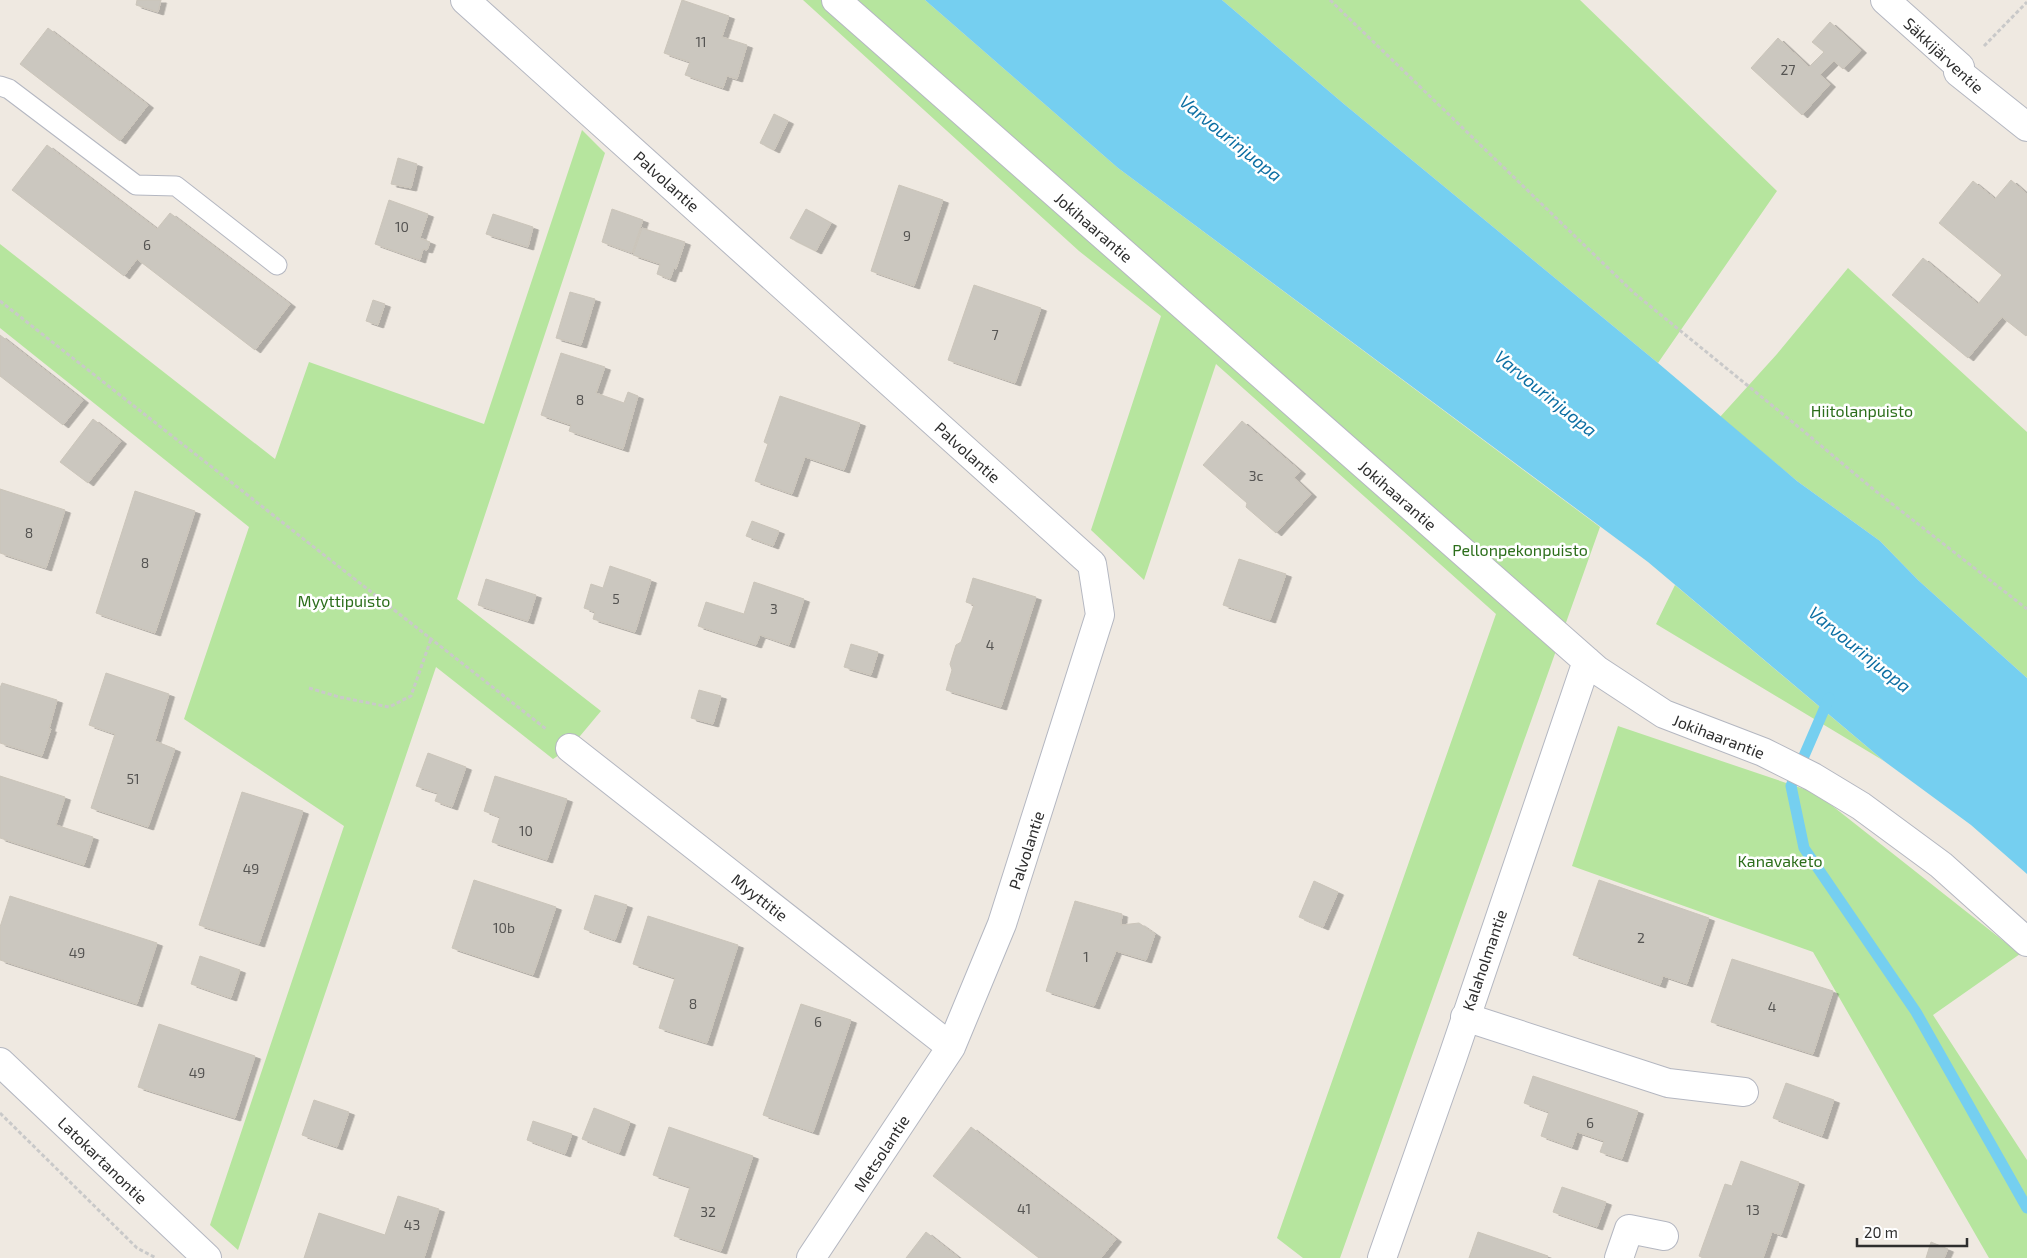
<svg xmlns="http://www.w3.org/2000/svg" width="2027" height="1258" viewBox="0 0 2027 1258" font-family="'Exo 2',sans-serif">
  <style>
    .green { fill: #b6e59e }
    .water { fill: #75cff0 }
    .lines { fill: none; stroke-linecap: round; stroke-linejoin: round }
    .stream { stroke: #75cff0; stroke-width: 11 }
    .building { fill: #cbc7bf; stroke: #cbc5ba; filter: url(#shadow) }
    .service-casing { stroke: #b4b7c1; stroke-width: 21 }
    .minor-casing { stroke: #b4b7c1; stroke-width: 30 }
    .path { stroke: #c9c9c9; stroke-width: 3; stroke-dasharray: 4 2.5; stroke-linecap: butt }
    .service { stroke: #fff; stroke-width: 19 }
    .minor { stroke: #fff; stroke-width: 28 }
    .labels { text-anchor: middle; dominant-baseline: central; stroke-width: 5; stroke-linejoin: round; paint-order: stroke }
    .number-label { font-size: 14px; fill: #555452 }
    .street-label { font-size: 16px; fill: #2e2e2e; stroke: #fff }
    .park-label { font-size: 16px; fill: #2c6e1b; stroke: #fff }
    .water-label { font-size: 18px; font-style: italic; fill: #0d6fa3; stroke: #fff }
  </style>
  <defs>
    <filter id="shadow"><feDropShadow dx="5.5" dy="3" stdDeviation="0" flood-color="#0004"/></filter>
  </defs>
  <rect width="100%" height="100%" fill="#efe9e1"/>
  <path class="green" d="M803 0H925L1118 168 1600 527 1340 1258H1303L1277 1238 1496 614 1216 364 1144 580 1091 530 1161 316 1079 251Z
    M1222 0H1580L1777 191 1658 363 1344 104Z
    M582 130 605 153 457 599 601 711 570 748 553 759 436 667 238 1250 210 1225 344 826 184 719 249 527 0 328V244L275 459 309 362 484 424Z
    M1848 268 2027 432V678L1918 580 1880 541 1797 481 1720 417 1777 354Z
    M1675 585 1884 761 1656 624Z
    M1618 726 1816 793 2020 954 1933 1015 2027 1160V1258H1989L1813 952 1572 866Z"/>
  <path class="water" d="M925 0H1222L1344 104 1658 363 1797 481 1880 541 1918 580 2027 678V874L1971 825 1884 761 1648 562 1118 168Z"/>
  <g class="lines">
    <path class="stream" d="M1829 698 1791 786 1804 848 1916 1012 2027 1208"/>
  </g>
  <path class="building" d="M137 0H161L158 12 136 5Z
    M682 0 729 16 722 37 747 45 737 79 727 76 723 88 685 75 690 62 664 53Z
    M1830 22 1861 50 1843 69 1834 61 1820 75 1830 84 1802 115 1751 68 1778 38 1809 67 1824 52 1812 42Z
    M48 28 148 105 120 141 20 64Z
    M774 114 788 121 774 150 760 143Z
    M47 145 157 229 170 213 290 304 255 350 137 259 124 276 12 190Z
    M398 158 417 164 411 188 391 184Z
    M2011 180 2027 194V334L2026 336 2002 317 1968 358 1892 295 1923 258 1978 304 2002 275 1939 223 1973 181 1995 199Z
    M899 185 943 200 914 286 871 271Z
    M389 200 428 214 420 238 430 242 427 250 423 249 420 260 375 244Z
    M612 209 643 220 632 253 602 242Z
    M806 209 831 223 816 251 790 238Z
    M493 214 533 227 528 247 486 234Z
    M642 228 685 242 676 269 674 268 670 279 657 274 660 264 633 255Z
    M974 285 1041 308 1015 383 948 360Z
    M570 292 595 299 581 345 556 338Z
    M373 300 385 304 378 325 366 321Z
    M0 335 83 400 63 425 0 376Z
    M561 353 605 367 596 393 624 403 628 392 638 396 623 449 569 431 571 425 541 415Z
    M780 396 860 423 844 470 805 457 792 494 755 481 768 444 764 442Z
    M93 419 121 441 88 483 60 462Z
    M1242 421 1300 471 1294 478 1311 494 1276 533 1246 507 1247 503 1203 465Z
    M0 489 65 510 46 568 0 553Z
    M135 491 195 511 155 633 96 613Z
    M752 521 779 531 773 546 746 536Z
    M1239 559 1286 574 1270 620 1223 605Z
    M610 566 651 580 635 632 593 619 595 612 584 608 591 584 603 588Z
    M973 578 1036 597 1001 707 946 690 952 670 950 664 956 645 961 642 974 605 966 602Z
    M486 579 536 595 528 621 478 605Z
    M754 582 804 599 789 645 760 635 756 645 698 626 706 602 744 614Z
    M851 644 878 652 871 675 844 667Z
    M106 673 169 694 155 741 175 749 148 827 91 808 115 734 89 725Z
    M2 683 57 700 49 729H51L42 756 0 743V688Z
    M699 690 721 696 713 724 691 718Z
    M428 753 466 767 452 807 435 801 438 793 416 786Z
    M0 776 65 797 56 825 93 837 84 865 0 838Z
    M495 776 567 799 547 860 492 842 500 817 484 811Z
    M242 792 303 811 259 944 199 925Z
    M474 880 556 907 533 975 452 948Z
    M1599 880 1709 918 1687 984 1663 976 1660 985 1573 955Z
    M1314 881 1338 892 1323 927 1299 917Z
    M595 895 627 905 615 940 584 929Z
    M10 896 157 943 137 1004 0 960V927Z
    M1075 901 1122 914 1121 925 1139 923 1155 934 1146 960 1116 951 1094 1006 1046 991Z
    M648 916 738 945 707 1043 659 1028 675 978 633 964Z
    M200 956 240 970 231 998 191 984Z
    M1732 959 1833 991 1813 1054 1711 1022Z
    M801 1004 851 1020 813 1132 763 1115Z
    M159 1024 255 1056 235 1118 138 1087Z
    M1533 1076 1638 1111 1622 1159 1600 1152 1604 1141 1577 1132 1572 1147 1541 1136 1549 1112 1524 1103Z
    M1786 1083 1834 1100 1822 1136 1773 1118Z
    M314 1100 349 1112 337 1147 302 1135Z
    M594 1108 630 1122 619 1153 582 1139Z
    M533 1121 572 1134 565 1154 527 1140Z
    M669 1127 753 1156 721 1251 674 1236 690 1187 653 1175Z
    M971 1127 1116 1239 1101 1258H1039L933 1176Z
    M1741 1161 1799 1182 1781 1235 1772 1232 1763 1258H1703L1699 1256 1725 1184 1732 1186Z
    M1562 1187 1606 1202 1597 1227 1553 1212Z
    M398 1196 439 1209 424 1258H304L319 1213 385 1235Z
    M926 1232 959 1258H906Z
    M1478 1232 1548 1256 1547 1258H1469Z
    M1931 1242 1948 1249 1944 1258H1926Z"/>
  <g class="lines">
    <g class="service-casing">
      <path id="service" d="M0 86 9 89 136 185 176 186 277 265"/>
    </g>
    <g class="minor-casing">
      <path id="minor" d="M465 0 1092 564 1100 615 1002 924 951 1047 811 1258
        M836 0 1597 670 1664 714 1763 752 1813 777 1861 806 1941 865 2027 942
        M1885 0 1960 67 1958 72 2027 127
        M570 748 951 1047
        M1465 1017 1668 1083 1744 1092
        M0 1062 207 1258
        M1382 1258 1452 1059 1587 661
        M1619 1258 1629 1229 1664 1236"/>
    </g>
    <path class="path" d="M1330 0 1634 293 1801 429 1873 489 2027 609
      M1984 46 2027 2
      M0 301 546 729
      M309 688 339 697 389 707 411 696 431 639
      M0 1113 137 1248 156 1258"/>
    <use href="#service" class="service"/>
    <use href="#minor" class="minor"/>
  </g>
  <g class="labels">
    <g class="number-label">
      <text x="701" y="41">11</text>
      <text x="1788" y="69">27</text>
      <text x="402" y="226">10</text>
      <text x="907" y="235">9</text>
      <text x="147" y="244">6</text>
      <text x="995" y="334">7</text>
      <text x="580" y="399">8</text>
      <text x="1256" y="475">3c</text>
      <text x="29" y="532">8</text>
      <text x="145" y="562">8</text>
      <text x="616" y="598">5</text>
      <text x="774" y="608">3</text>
      <text x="990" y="644">4</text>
      <text x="133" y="778">51</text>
      <text x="526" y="830">10</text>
      <text x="251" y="868">49</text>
      <text x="504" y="927">10b</text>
      <text x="1641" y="937">2</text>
      <text x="77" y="952">49</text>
      <text x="1086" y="956">1</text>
      <text x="693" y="1003">8</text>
      <text x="1772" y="1006">4</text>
      <text x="818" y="1021">6</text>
      <text x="197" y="1072">49</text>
      <text x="1590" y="1122">6</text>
      <text x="1024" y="1208">41</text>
      <text x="1753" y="1209">13</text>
      <text x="708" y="1211">32</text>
      <text x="412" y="1224">43</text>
    </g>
    <g class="street-label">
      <text transform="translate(1944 55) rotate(43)">Säkkijärventie</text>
      <text transform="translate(667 181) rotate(42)">Palvolantie</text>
      <text transform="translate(1094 227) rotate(41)">Jokihaarantie</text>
      <text transform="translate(968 452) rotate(42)">Palvolantie</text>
      <text transform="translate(1398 495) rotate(41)">Jokihaarantie</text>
      <text transform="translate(1719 736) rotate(21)">Jokihaarantie</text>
      <text transform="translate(1026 850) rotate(-72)">Palvolantie</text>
      <text transform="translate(760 897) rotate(38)">Myyttitie</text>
      <text transform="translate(1484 960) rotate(-71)">Kalaholmantie</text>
      <text transform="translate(881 1153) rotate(-57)">Metsolantie</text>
      <text transform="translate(103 1160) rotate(44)">Latokartanontie</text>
    </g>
    <g class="park-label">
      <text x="1862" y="410">Hiitolanpuisto</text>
      <text x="1520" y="549">Pellonpekonpuisto</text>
      <text x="344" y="600">Myyttipuisto</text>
      <text x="1780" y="860">Kanavaketo</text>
    </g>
    <g class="water-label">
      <text transform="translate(1231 138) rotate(39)">Varvourinjuopa</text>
      <text transform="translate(1546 393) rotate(39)">Varvourinjuopa</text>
      <text transform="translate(1860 649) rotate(39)">Varvourinjuopa</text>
    </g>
  </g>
  <path d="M1857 1238v8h110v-8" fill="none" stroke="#2e2e2e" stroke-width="2.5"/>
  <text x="1864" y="1238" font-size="15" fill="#2e2e2e" stroke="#ffffff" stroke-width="4" paint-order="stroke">20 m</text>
</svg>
